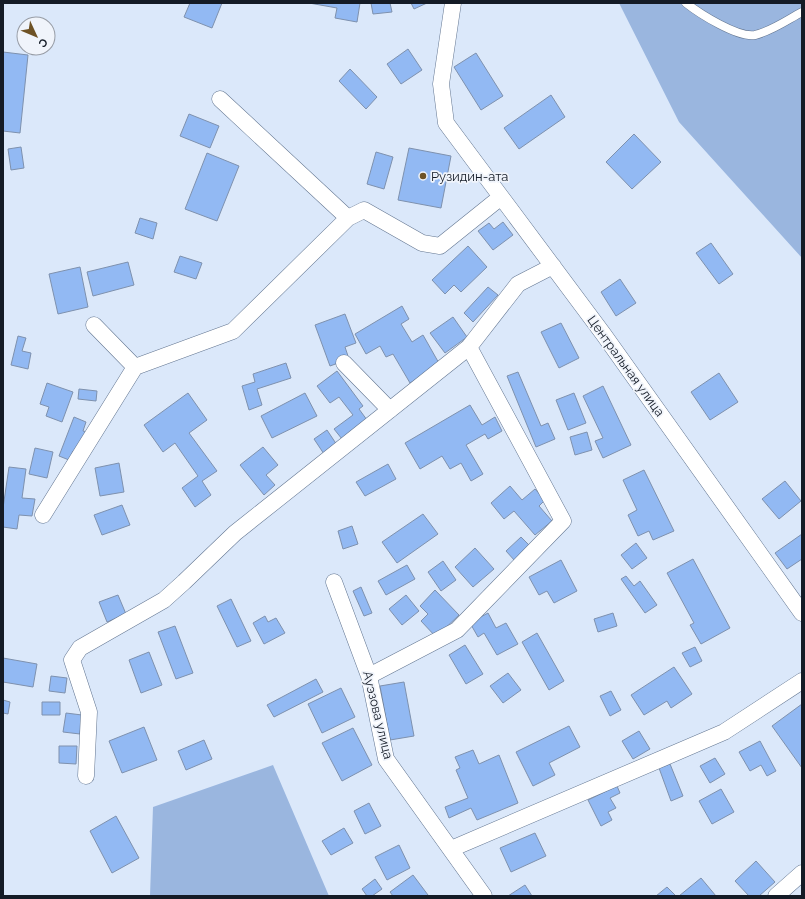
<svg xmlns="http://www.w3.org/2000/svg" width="805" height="899" viewBox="0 0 805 899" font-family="Raleway,sans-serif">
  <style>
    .green { fill: #9ab6df }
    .building { fill: #92b9f3; stroke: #7e91ae }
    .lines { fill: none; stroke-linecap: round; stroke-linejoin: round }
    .service-casing { stroke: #637691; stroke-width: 9 }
    .minor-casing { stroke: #637691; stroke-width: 17 }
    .service { stroke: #fff; stroke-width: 8 }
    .minor { stroke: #fff; stroke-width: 16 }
    .poi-dot { fill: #6e5225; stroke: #f0f4fb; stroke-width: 1.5 }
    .labels { text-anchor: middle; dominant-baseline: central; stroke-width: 3.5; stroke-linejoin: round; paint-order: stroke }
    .poi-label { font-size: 13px; fill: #141b26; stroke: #f0f4fb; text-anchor: start }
    .street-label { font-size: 13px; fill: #141b26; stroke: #f0f4fb }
  </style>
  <rect width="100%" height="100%" fill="#dbe8fa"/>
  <path class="green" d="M619 3H802V258L679 122Z
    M273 765 329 896H150L153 807Z"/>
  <path class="building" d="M190 3H222L212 28 184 17Z
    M309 3H360L357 22 335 18 337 8Z
    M371 3H390L392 12 373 14Z
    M411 3H427L414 9Z
    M408 49 422 70 401 84 387 64Z
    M3 52 28 55 20 133 3 131Z
    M476 53 503 96 481 110 454 67Z
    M350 69 377 97 366 109 339 81Z
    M551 95 565 117 519 149 504 128Z
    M189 114 219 126 210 148 180 136Z
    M634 134 661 162 632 189 606 162Z
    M21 147 24 168 11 170 8 149Z
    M409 148 451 156 441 208 398 200Z
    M376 152 393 157 384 189 367 184Z
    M207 153 239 166 217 221 185 209Z
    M140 218 157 223 153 239 135 233Z
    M503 222 513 235 493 250 478 231 489 223 494 229Z
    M711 243 733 274 719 284 696 253Z
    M468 246 487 267 461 292 454 285 445 294 432 280Z
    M180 256 202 263 196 279 174 272Z
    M128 262 134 285 93 296 87 272Z
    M80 267 88 307 58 314 49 274Z
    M620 279 636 303 616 316 601 292Z
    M488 287 498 295 473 322 464 313Z
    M402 306 409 319 401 324 412 342 423 335 440 365 410 383 393 354 386 357 380 346 366 354 355 334Z
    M345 314 356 343 345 347 349 359 330 366 315 325Z
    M453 317 467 337 445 353 430 333Z
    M561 323 579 358 559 368 541 332Z
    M18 336 26 338 22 351 31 353 28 369 11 365Z
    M286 363 291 378 257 389 262 405 249 410 242 386 255 382 253 374Z
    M337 371 363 406 359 409 367 420 342 439 334 429 353 415 339 397 330 403 317 386Z
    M518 372 541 426 548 423 555 439 536 447 507 376Z
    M719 373 738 402 710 420 691 392Z
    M47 383 73 392 62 422 46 416 49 407 40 404Z
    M603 386 631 445 603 458 595 441 603 438 583 396Z
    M79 389 97 391 96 401 78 399Z
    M188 393 207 420 189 433 217 471 202 481 211 495 195 507 182 488 198 476 175 443 163 452 144 425Z
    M305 393 317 416 272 438 261 416Z
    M574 393 586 423 568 430 556 400Z
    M470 405 482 425 495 417 502 431 488 439 485 434 466 445 483 474 471 481 461 463 450 469 442 456 420 469 405 443Z
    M74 417 86 422 83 431 87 432 79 453 73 451 69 460 59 456Z
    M327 430 337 445 324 454 314 439Z
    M587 432 592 450 575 455 570 437Z
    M263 447 278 465 266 475 275 485 264 495 240 465Z
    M35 448 53 452 47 478 29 474Z
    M119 463 124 492 100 496 95 468Z
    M388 464 396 479 365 496 356 482Z
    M9 467 26 469 22 498 35 499 32 516 19 515 17 529 3 527V508Z
    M644 470 674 531 653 540 649 531 638 536 628 515 637 510 623 480Z
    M785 481 801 501 779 519 762 499Z
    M510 486 522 500 535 489 545 500 539 506 552 521 535 535 514 511 504 519 491 503Z
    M122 505 130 525 102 535 94 515Z
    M423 514 438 534 397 563 382 542Z
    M352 526 358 544 343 549 338 531Z
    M802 534V559L787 569 775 553Z
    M521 537 531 547 515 561 506 551Z
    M636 543 647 558 632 569 621 555Z
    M475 548 494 569 473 587 455 567Z
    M693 559 730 628 701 644 690 625 694 623 667 573Z
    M561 560 577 591 554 603 547 591 539 595 529 577Z
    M443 561 456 580 441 591 428 572Z
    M407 565 415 579 386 595 378 581Z
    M626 576 634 586 640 581 657 605 645 613 621 579Z
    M361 587 372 613 364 616 353 591Z
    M435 590 459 615 436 637 421 621 428 614 420 606Z
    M118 595 126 614 107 622 99 602Z
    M406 595 419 611 402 625 389 609Z
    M231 599 251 641 237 647 217 606Z
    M488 613 496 628 506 623 518 644 497 655 484 633 478 637 470 623Z
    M613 613 617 626 598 632 594 619Z
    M265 616 268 622 276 618 285 633 264 644 253 623Z
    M175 626 193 673 176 679 158 632Z
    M537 633 564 681 549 690 522 642Z
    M465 645 483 674 466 684 449 655Z
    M695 647 702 661 690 667 682 653Z
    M149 652 162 685 141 693 129 660Z
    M3 658 37 664 33 687 3 682Z
    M674 667 692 694 671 708 667 701 644 715 631 695Z
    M508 673 521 690 503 703 490 686Z
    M51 676 67 678 65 693 49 691Z
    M316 679 323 692 274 717 267 705Z
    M404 682 414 736 390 740 380 686Z
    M341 688 355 717 322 733 308 704Z
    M611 691 621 710 610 716 600 696Z
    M3 700 10 702 8 714 3 713Z
    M42 702H60V715H42Z
    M802 704V768L772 726Z
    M66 713 82 715 80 734 63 732Z
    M569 726 580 747 549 763 555 775 533 786 516 752Z
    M144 727 157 760 122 773 109 741Z
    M353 728 372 765 342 781 322 743Z
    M639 731 650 749 633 759 622 741Z
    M204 740 212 759 186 770 178 751Z
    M760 741 776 771 767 776 761 765 750 771 739 752Z
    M59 746H77L76 764 59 763Z
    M473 750 479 764 499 755 518 803 477 820 471 808 449 818 445 807 468 798 456 770 460 768 455 757Z
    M715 758 725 774 710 783 700 766Z
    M670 764 683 796 671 801 659 768Z
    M617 786 620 793 610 798 616 808 608 812 612 820 601 826 588 800Z
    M721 789 734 812 712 824 699 801Z
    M369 803 381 826 365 834 354 811Z
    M116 816 139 858 112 873 90 831Z
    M344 828 353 843 331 855 322 841Z
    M535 833 546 856 511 872 500 848Z
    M399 845 410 868 387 880 375 857Z
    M756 861 775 882 759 896H749L735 881Z
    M413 875 428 895 426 896H393L390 892Z
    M701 878 716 896H679Z
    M375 879 382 889 372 896H367L362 889Z
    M525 885 532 896H508Z
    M667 887 676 896H656Z"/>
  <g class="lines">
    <g class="service-casing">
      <path id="service" d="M686 3C700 14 738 38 755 35 772 31 787 20 802 12"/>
    </g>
    <g class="minor-casing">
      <path id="minor" d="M453 3 441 84 446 123 604 335 802 613
        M220 99 348 218
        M94 325 135 367 233 331 348 218 364 210 422 243 440 246 501 197
        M344 363 390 410
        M43 515 135 367
        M334 582 369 676 386 759 484 896
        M369 676 457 630 563 521 469 347
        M86 776 89 712 72 660 80 648 164 600 184 582 235 533 469 347 518 284 553 266
        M451 849 724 732 802 681
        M776 896 802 873"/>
    </g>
    <use href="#service" class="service"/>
    <use href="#minor" class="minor"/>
  </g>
  <circle class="poi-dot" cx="423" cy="176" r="4"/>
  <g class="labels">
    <g class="poi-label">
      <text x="431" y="176">Рузидин-ата</text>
    </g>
    <g class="street-label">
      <text transform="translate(626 366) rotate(54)">Центральная улица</text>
      <text transform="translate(378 715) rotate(76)">Ауэзова улица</text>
    </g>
  </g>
  <rect width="805" height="899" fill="none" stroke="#141b26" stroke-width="8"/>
  <g transform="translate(36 36) rotate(134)"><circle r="19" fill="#f0f4fb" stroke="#989da6"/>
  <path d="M0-3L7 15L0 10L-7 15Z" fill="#6e5225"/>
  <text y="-6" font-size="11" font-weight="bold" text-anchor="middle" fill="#141b26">С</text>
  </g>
</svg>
